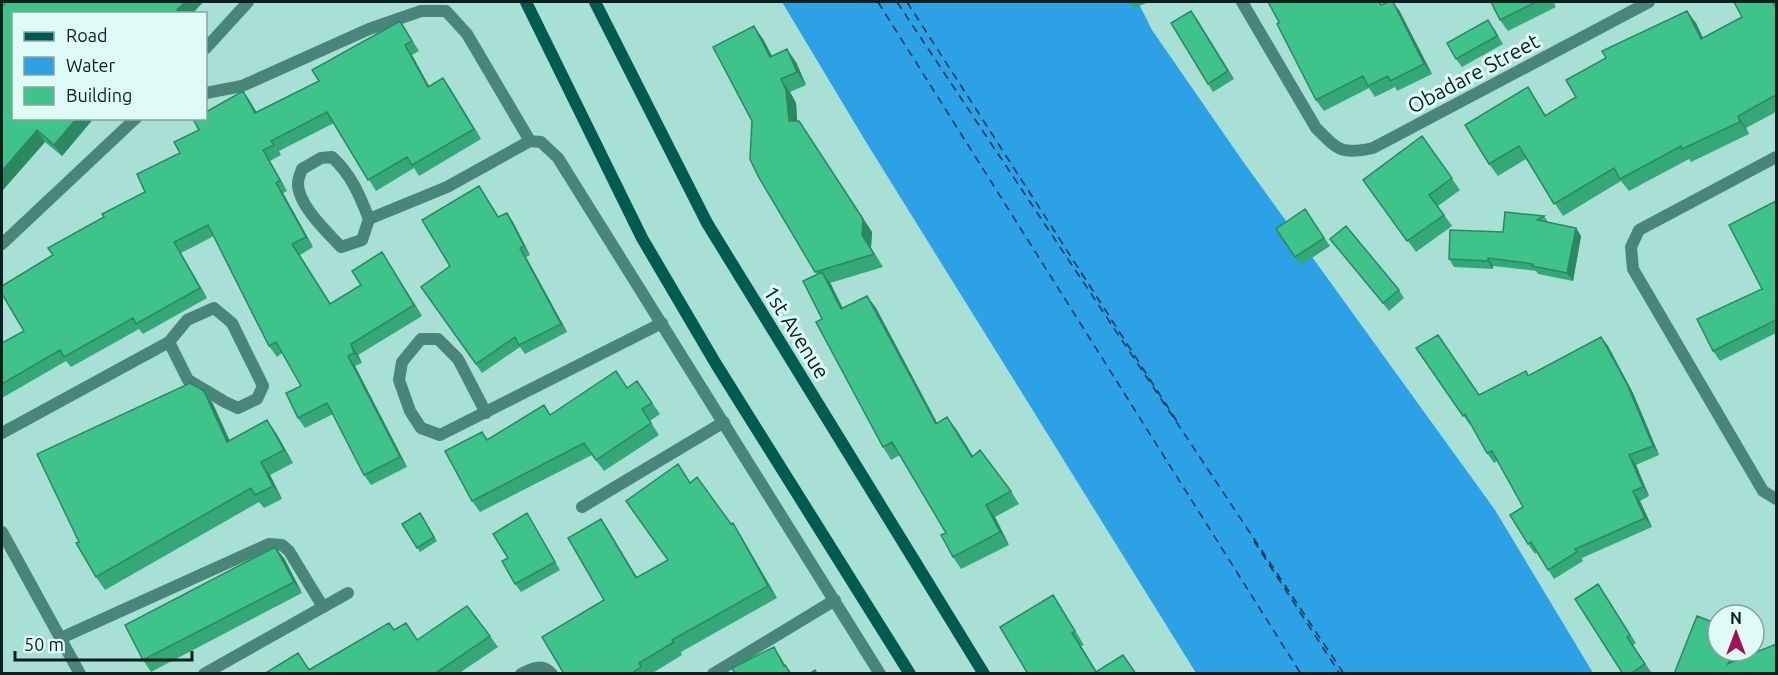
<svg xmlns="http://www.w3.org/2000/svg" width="1778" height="675" viewBox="0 0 1778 675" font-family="Ubuntu,sans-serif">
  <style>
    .water { fill: #2ca1e6 }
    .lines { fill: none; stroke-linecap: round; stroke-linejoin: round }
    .ferry { stroke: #03344f; stroke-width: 1.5; stroke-dasharray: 8 6; stroke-linecap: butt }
    .service { stroke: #4a857a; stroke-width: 12 }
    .minor { stroke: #4a857a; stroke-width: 12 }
    .secondary { stroke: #005c50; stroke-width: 12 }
    .wall { fill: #35a877 }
    .shaded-wall { fill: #2b8861 }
    .building { fill: #3ec38a; stroke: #2b8861; stroke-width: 1.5 }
    .labels { text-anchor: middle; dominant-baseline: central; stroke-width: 6; stroke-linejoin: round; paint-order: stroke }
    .street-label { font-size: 21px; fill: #09201c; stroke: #dffbf5 }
  </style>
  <rect width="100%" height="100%" fill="#a9e0d5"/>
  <path class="water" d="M782 2H1138L1152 30 1242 160 1495 510 1593 673H1196L866 142Z"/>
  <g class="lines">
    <path class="ferry" d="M878 2 1301 674
      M897 2 1344 674
      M907 2 1178 423
      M1254 541 1340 674"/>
    <path class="service" d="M61 638 269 544 282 545 289 551 323 607"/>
    <path class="minor" d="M1242 2 1316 128C1338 150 1341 155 1373 148L1649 2
      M206 48 248 2
      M206 93 242 86 369 29 421 11H446L467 34 530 141
      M1776 157 1639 230 1631 247 1633 269 1763 491 1776 499
      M369 219C360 196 351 174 332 157L321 158 302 169C300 174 298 179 298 183 297 204 328 233 341 247L362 240 369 219 447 187 530 141 541 142 558 158 880 674
      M2 244 136 118
      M486 413 458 359 438 339H421L402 362 399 380 410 411 421 428 440 435 662 323
      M2 433 169 342 187 320 214 308 232 323 263 386 257 399 238 408 225 402 188 380 169 342
      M582 507 724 422
      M2 532 80 674
      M204 674 348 593
      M521 674C532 668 543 663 552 674
      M713 674 835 600"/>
    <path class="secondary" d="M526 2 642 238 716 364 910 674
      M595 2 707 223 984 674"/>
  </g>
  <path class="wall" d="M6 2H203L192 14 14 118H94L62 156 45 142 2 191V7Z
    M1129 2H1149L1134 8Z
    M1491 2H1559L1554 4 1556 7 1508 31 1500 20Z
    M1383 4 1399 10 1432 74 1397 91 1395 87 1375 97 1369 88 1324 111 1316 100 1279 22Z
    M1776 5V112L1746 128 1749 134 1691 162 1689 159 1629 191 1621 181 1563 216 1526 159 1498 176 1489 164 1528 87 1546 116 1576 97 1606 58 1687 11 1696 23 1703 38Z
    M1191 11 1234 79 1213 92 1208 84Z
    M400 21 419 51 412 55 429 86 450 88 481 139 419 176 414 168 376 191 334 123 279 151 281 155 270 161 287 191 283 193 313 247 300 255 331 304 361 285 389 263 422 316 358 355 362 363 355 366 407 467 371 485 364 475 333 414 305 428 298 418 301 386 282 353 277 357 269 346 214 236 181 253 207 298 143 334 139 329 71 367 66 361 2 398V343L24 331 53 255 104 217 145 192 180 153 199 130 243 91 256 112 319 81Z
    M1494 28 1503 44 1462 67 1456 59Z
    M763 39 772 56 796 62 806 85 790 92 796 103 797 121H799L808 134 872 232 871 248 883 267 830 283 843 308 867 296 876 308 937 423 956 429 973 456 1011 491 1019 504 995 517 1009 545 961 569 953 557 946 533 900 455 891 460 883 447 822 319 817 274 758 176Z
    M1422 136 1460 190 1438 206 1452 226 1416 252 1363 180Z
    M479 186 499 217 507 213 513 222 530 255 526 257 567 332 525 354 520 347 482 373 421 287 450 266Z
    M1776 201V333L1720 361 1713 351 1762 289Z
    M1305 209 1330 246 1301 265 1276 229Z
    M1544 216 1548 222 1576 228 1581 236 1573 281 1538 274 1536 271 1493 266V269L1454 267 1449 259 1503 232Z
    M1330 239 1399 290 1404 298 1389 311Z
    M1601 337 1608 346 1633 393 1659 455 1636 465 1649 496 1640 501 1652 527 1582 558 1583 561 1554 579 1537 552 1535 554 1528 544 1523 507 1497 461 1494 463 1487 453 1471 424 1470 425 1416 348 1479 395 1529 376Z
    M637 381 660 414 650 421 659 435 604 471 592 455 480 512 472 501 488 440 544 405 550 415 627 388Z
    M204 391 213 404 230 441 276 433 293 463 270 475 282 499 264 508 259 502 105 590 96 577 79 542Z
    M690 482 731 524 733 523 741 536 777 598 681 652 682 655 651 674H564L604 600 601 519 609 531 637 577 668 560Z
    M420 513 437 541 420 552 402 524Z
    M527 513 560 570 521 592 515 584 508 558Z
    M284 558 302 593 151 672 143 660Z
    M1598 584 1636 643 1633 645 1651 672 1649 674H1623Z
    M1053 595 1062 609 1084 645 1081 646 1097 672 1136 674H1028Z
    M389 623 394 630 417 640 490 636 498 647 458 674H264L309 669Z"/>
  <path class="shaded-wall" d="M185 2H203L192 14H180L177 10Z
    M1393 2 1399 10 1432 74 1424 64Z
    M1191 11 1197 19 1234 79 1228 71Z
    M1687 11 1696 23 1709 51 1701 39Z
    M754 26 763 39 779 70 770 57Z
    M405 45 412 55 435 97 428 87Z
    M787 49 796 62 806 85 797 72Z
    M443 78 450 88 481 139 474 129Z
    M781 79 790 92 796 103 798 134 789 121Z
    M1528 87 1536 100 1554 129 1545 116Z
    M243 91 250 101 263 123 255 113Z
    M1738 116 1746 128 1749 134 1740 122Z
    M77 118H94L62 156 54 145Z
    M799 121 872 232 871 248 883 267 862 235Z
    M37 130 45 142 2 191V171Z
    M263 150 270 161 287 191 280 180Z
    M276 183 283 193 313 247 306 237Z
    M507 213 513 222 530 255 524 246Z
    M1576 228 1581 236 1573 281 1567 273Z
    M174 242 181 253 207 298 200 288Z
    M520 248 526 257 567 332 561 324Z
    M382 252 389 263 422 316 414 305Z
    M1488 258 1493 266V269L1488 261Z
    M822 272 831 284 849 322 841 309Z
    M867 296 876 308 944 436 936 424Z
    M1601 337 1608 346 1633 393 1659 455 1653 446Z
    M351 344 358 355 362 363 354 353Z
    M348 356 355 366 407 467 400 457Z
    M204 391 213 404 236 455 227 442Z
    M947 417 956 429 981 469 972 457Z
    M267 420 276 433 293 463 284 450Z
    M1629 455 1636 465 1649 496 1643 487Z
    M261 462 270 475 282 499 273 486Z
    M1633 491 1640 501 1652 527 1645 518Z
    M986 505 995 517 1009 545 1000 532Z
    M601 519 609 531 644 590 636 578Z
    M733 523 741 536 777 598 768 586Z
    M275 547 284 558 302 593 294 582Z
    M1072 633 1081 646 1098 674H1097Z
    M774 647 781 658 790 674 784 666Z
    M1733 651H1745L1736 674 1728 664Z"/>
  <path class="building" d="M6 2H185L177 10 181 14H14V118H77L54 145 37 130 2 171V7Z
    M1268 2H1379L1381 5 1388 2H1393L1424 64 1390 81 1388 76 1368 86 1363 76 1316 100 1277 24 1279 22Z
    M1491 2H1536L1500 20Z
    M1734 2H1773L1776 8V95L1738 116 1740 122 1682 149 1681 146 1620 179 1614 168 1554 204 1519 146 1489 164 1465 125 1528 87 1545 116 1576 97 1566 80 1606 58 1602 51 1687 11 1701 39 1742 17Z
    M1191 11 1228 71 1208 84 1171 23Z
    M1488 20 1497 36 1456 59 1447 43Z
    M400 21 412 41 405 45 428 87 443 78 474 129 412 165 407 157 368 180 327 112 271 141 274 145 263 150 280 180 276 183 306 237 292 244 330 304 361 285 352 271 382 252 414 305 351 344 354 353 348 356 400 457 364 475 327 403 298 418 286 393 301 386 276 342 269 346 208 225 174 242 200 288 136 324 133 318 64 357 60 350 2 384V343L24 331 2 294V286L53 255 48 248 104 217 102 214 145 192 137 174 180 153 174 142 199 130 193 119 206 118V112L243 91 255 113 319 81 312 70Z
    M754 26 770 57 787 49 797 72 781 79 786 90 789 121H799L863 219 862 235 874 254 815 272 758 176 750 159 752 121 713 47Z
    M1422 136 1452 178 1429 195 1444 215 1407 241 1363 180Z
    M479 186 498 217 507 213 524 246 520 248 561 324 519 345 515 337 476 364 421 287 450 266 422 220Z
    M1776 201V320L1713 351 1697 319 1762 289 1729 225Z
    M1305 209 1324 238 1295 257 1276 229Z
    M1505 212 1544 216 1537 220 1576 228 1567 273 1532 266 1533 264 1488 258V261L1449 259 1450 230 1503 232Z
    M1346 226 1399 290 1383 303 1330 239Z
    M822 272 841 309 867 296 936 424 947 417 972 457 980 450 1011 491 986 505 1000 532 953 557 941 535 946 533 892 442 883 447 816 322 822 319 803 281Z
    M1438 335 1479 395 1526 371 1528 376 1601 337 1627 384 1653 446 1629 455 1643 487 1633 491 1645 518 1575 549 1577 552 1548 570 1531 542 1528 544 1510 515 1523 507 1492 451 1487 453 1465 414 1463 416 1416 348Z
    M616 371 627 388 637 381 652 403 642 409 651 423 596 460 584 443 472 501 445 451 482 432 487 440 544 405 550 415Z
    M190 383 204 391 227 442 267 420 284 450 261 462 273 486 255 495 251 488 96 577 76 543 79 542 37 454Z
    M678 464 690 483 697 477 731 524 733 523 768 586 672 640 674 642 639 663 641 667 631 674H564L542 637 604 600 568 538 601 519 636 578 668 560 626 501Z
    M420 513 434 537 417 548 402 524Z
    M527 513 555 562 515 584 502 561 508 558 493 534Z
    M275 547 294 582 143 660 125 625Z
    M1598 584 1630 635 1627 637 1645 664 1630 674H1623L1575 599Z
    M1053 595 1075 631 1072 633 1096 672 1123 655 1136 674H1028L1000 627Z
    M467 606 490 636 434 674H264L298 653 309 670 389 623 394 630 406 623 417 640Z
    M1697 616 1718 624V651H1733L1728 664 1776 644V674H1674Z
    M774 647 784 666 785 665 791 674H735L732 668Z
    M815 670 817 674H809Z"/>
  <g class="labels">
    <g class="street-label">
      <text transform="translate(1473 73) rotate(-28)">Obadare Street</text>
      <text transform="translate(797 332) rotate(58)">1st Avenue</text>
    </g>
  </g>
  <rect width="1778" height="675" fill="none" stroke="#09201c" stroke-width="6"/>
  <rect x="12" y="12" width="195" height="108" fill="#dffbf5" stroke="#89a39e" stroke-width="1.5"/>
  <rect x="24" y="32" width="30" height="9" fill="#005c50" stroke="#89a39e" stroke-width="1.5"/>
  <text x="66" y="42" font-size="18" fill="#09201c">Road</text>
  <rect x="24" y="57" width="30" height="18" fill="#2ca1e6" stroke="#89a39e" stroke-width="1.5"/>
  <text x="66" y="72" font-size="18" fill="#09201c">Water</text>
  <rect x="24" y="87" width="30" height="18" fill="#3ec38a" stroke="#89a39e" stroke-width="1.5"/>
  <text x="66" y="102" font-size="18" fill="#09201c">Building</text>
  <g transform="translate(1736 633)"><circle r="28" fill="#dffbf5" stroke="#89a39e" stroke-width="1.5"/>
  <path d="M0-4.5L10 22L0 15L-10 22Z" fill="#a21155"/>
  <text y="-9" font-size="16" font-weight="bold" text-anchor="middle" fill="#09201c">N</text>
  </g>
  <path d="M15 651v9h177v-9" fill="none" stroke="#09201c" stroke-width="3"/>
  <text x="24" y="651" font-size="18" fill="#09201c" stroke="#dffbf5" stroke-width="4.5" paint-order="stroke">50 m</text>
</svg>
